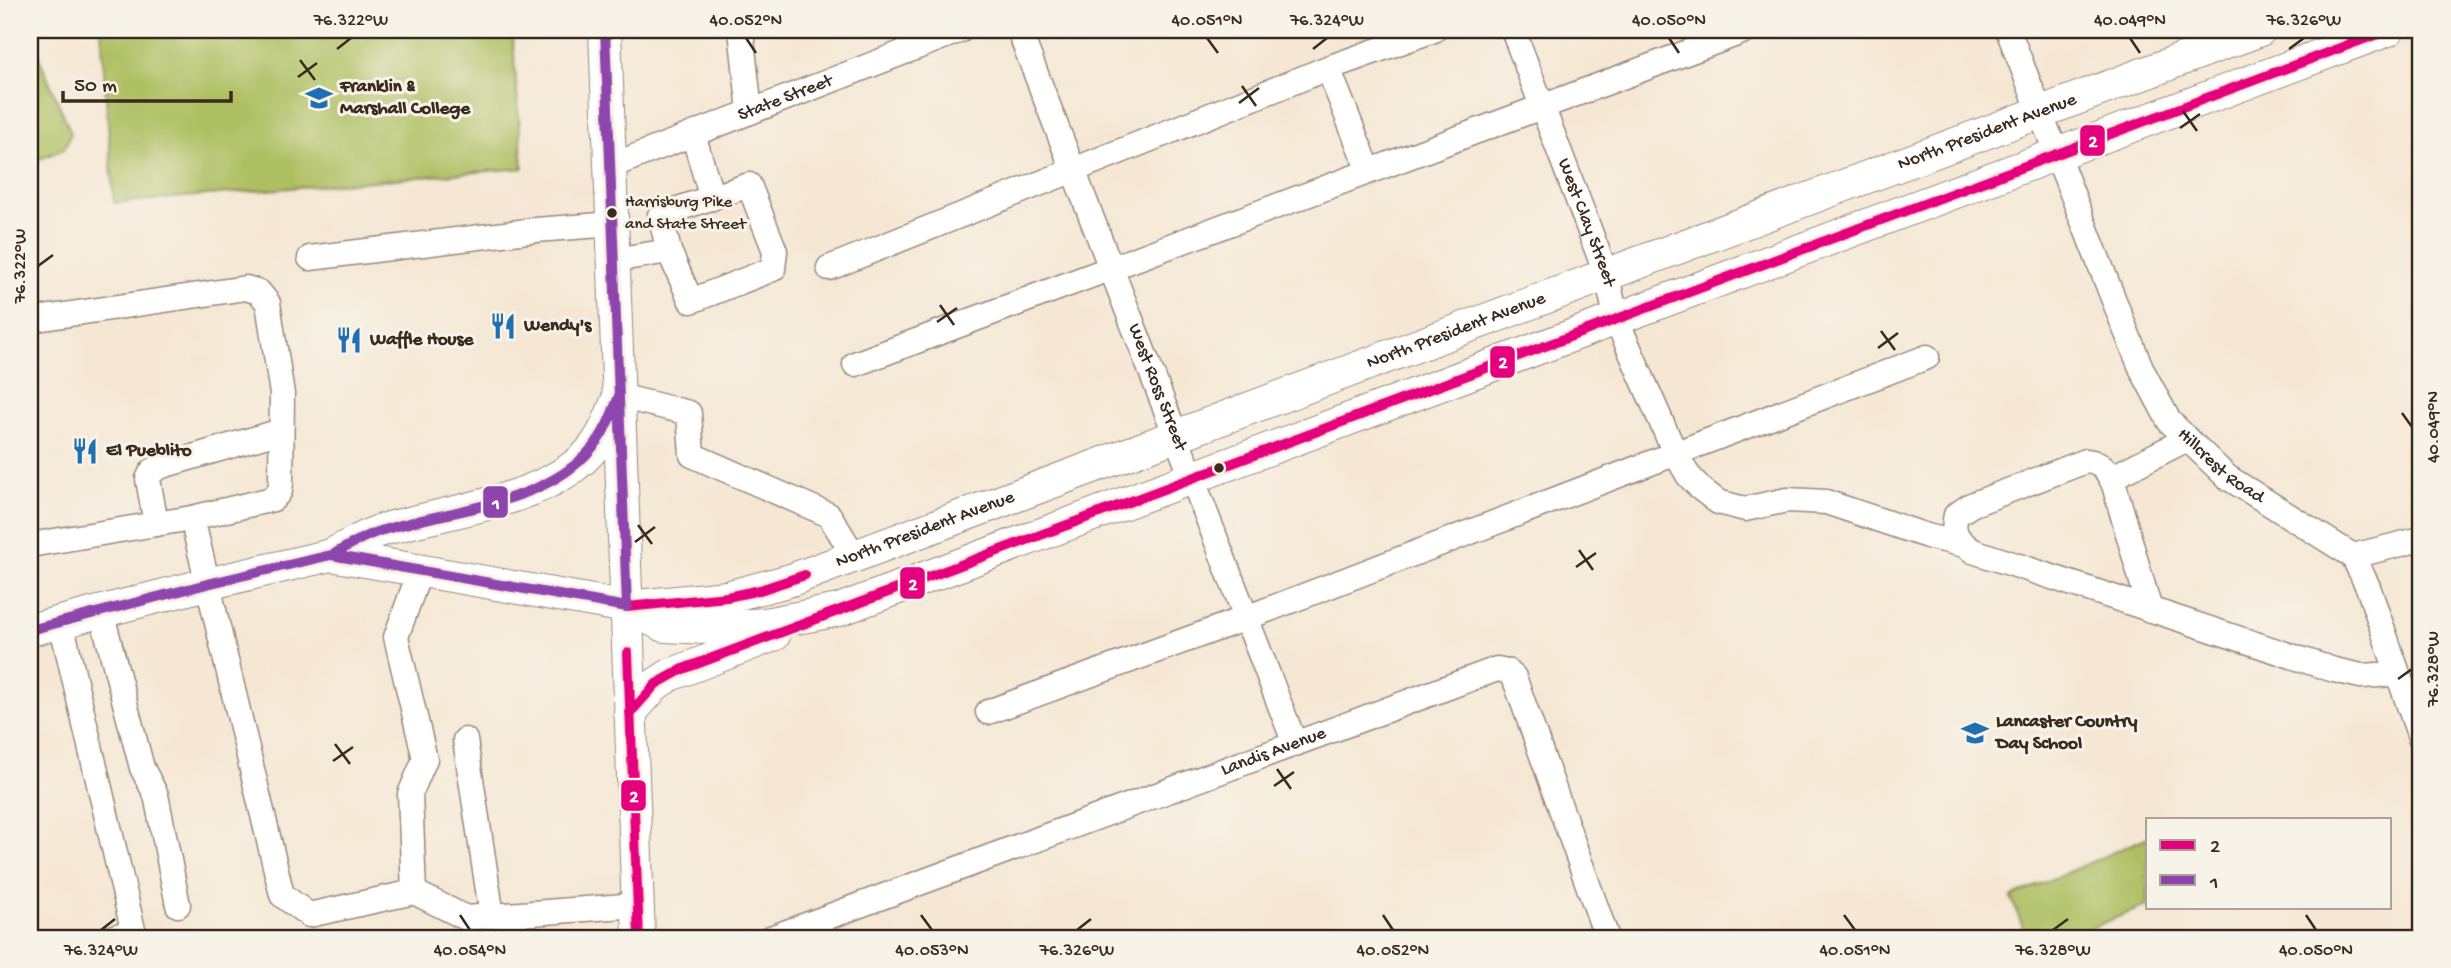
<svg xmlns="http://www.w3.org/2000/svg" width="2451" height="968" viewBox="0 0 2451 968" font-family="'Gochi Hand',sans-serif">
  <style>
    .green { fill: #aebf62; stroke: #747440; stroke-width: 2 }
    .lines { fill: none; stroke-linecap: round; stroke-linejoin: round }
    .minor-casing { stroke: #988879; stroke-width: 27 }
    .major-casing { stroke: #988879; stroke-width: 34 }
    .minor { stroke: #fff; stroke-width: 24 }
    .major { stroke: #fff; stroke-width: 32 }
    .bus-1-casing { stroke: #f7f3e8; stroke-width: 16 }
    .bus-2-casing { stroke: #f7f3e8; stroke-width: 16 }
    .bus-1 { stroke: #e5007d; stroke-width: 10 }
    .bus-2 { stroke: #8e44ad; stroke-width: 10 }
    .ticks { fill: none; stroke: #3b2a1e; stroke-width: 2.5 }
    .bus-dot { fill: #3b2a1e; stroke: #f7f3e8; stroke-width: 2.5 }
    .labels { text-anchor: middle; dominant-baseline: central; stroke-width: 6; stroke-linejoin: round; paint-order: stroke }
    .bus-label { font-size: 17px; fill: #3b2a1e; stroke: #f7f3e8; text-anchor: start }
    .poi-label { font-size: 19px; font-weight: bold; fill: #3b2a1e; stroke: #f7f3e8; text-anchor: start }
    .street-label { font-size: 19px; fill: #3b2a1e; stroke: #f7f3e8 }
    .line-badge { stroke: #f7f3e8; stroke-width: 2.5 }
    .badge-label { font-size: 19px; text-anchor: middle; font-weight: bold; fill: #fff }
    .neatline { fill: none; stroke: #3b2a1e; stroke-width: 2.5 }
    .ticks-label { font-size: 18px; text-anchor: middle; fill: #3b2a1e }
  </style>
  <rect width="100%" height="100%" fill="#f7f3e8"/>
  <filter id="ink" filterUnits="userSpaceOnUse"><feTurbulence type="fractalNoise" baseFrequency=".0143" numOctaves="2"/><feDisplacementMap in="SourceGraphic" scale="14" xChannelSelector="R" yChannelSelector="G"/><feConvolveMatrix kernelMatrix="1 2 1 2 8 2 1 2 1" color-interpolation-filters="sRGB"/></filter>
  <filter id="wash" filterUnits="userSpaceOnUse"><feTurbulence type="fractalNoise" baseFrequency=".00686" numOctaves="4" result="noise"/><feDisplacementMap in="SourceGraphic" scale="28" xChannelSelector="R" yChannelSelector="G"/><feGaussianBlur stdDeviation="1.57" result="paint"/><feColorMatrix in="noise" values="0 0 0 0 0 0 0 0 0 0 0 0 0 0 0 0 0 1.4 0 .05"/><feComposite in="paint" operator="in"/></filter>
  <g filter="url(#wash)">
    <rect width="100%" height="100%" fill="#f5e7d4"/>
    <path class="green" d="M101 30H512L523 168 114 203Z
      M30 36 71 133 64 149 30 163Z
      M2148 837V905L2065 938H2027L2011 897Z"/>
  </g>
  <g filter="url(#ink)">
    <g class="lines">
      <g class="minor-casing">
        <g id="minor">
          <path d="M741 30 750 112"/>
          <path id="s1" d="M1019 30 1295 744"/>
          <path id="s2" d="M1513 30 1607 276 1617 321 1675 453 1688 475 1701 489 1718 502 1745 509 1787 500 1826 502 1927 536 1964 545"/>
          <path id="s3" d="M2008 30 2124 326 2142 370 2169 421 2227 477 2353 556 2368 587 2421 740"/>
          <path d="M1328 68 1369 171"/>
          <path d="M693 134 712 198"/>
          <path id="s4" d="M611 166 961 30"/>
          <path d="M310 258 536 230 613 224"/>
          <path d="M614 260 669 251 660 215 749 185 775 251 773 269 691 301 669 251"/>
          <path d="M829 268 1328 68 1434 30"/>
          <path d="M30 320 246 288 259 292 268 303 282 394 281 483 280 491 273 499 192 518 30 545"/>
          <path d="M855 364 1747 30"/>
          <path d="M619 396 689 413 692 455 829 515 855 557"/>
          <path d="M2111 478 2187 439"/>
          <path d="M192 518 282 895 309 915 414 892 410 794 425 759 396 637 420 571"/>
          <path d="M156 524 148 479 152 471 162 466 281 431"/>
          <path d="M2353 556 2421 539"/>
          <path d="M2150 610 2114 485C2108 471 2101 462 2086 461L1971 505 1956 515C1951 534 1958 540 1973 551L2334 670 2361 676 2396 674"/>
          <path d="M101 611 142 768 156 795 178 905"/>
          <path d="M61 622 135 938"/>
          <path d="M988 712 1246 618 1927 357"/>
          <path d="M465 740 492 916"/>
          <path d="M414 892 466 918 637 905"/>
          <path d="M110 938 134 932"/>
          <path id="s5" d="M771 938 1497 669 1507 671 1514 677 1607 938"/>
        </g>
      </g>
      <g class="major-casing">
        <g id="major">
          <path d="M605 30 639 938"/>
          <path d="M331 555C347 547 362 537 379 531 443 511 541 503 588 454 602 439 609 421 616 403"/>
          <path id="s6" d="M627 607 727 597 791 580 2260 30"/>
          <path d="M30 630 207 584 331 555 627 607 664 626 708 628 765 624 839 610 2388 30"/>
          <path d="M630 713 656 684 670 675 774 635"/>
        </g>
      </g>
      <use href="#minor" class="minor"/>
      <use href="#major" class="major"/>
      <g class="bus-1-casing">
        <path id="bus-1" d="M627 607 727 597 760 590 805 575
          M628 653 639 938
          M630 713 656 684 683 669 2388 30"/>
      </g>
      <g class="bus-2-casing">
        <path id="bus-2" d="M334 554C348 546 362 537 377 532 445 509 544 507 592 448 605 433 612 414 619 396
          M30 630 207 584 331 555 627 607 605 30"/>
      </g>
      <use href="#bus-1" class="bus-1"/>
      <use href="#bus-2" class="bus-2"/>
    </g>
  </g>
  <path class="ticks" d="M746 38 756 53M1207 38 1218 53M1669 38 1679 53M2130 38 2140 53M337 49 351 38M1313 49 1327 38M2289 49 2304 38M300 60 315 80M298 77 317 63M1242 86 1256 106M1239 103 1259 88M2183 111 2197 131M2180 128 2200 114M38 266 53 255M940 305 954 325M937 322 957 308M1881 331 1895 350M1878 348 1898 333M2402 413 2412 427M638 525 652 544M635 542 655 527M1579 550 1593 570M1576 567 1596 553M2398 679 2412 669M335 744 350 764M333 761 353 747M1277 769 1291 789M1274 786 1294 772M460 915 470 930M921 915 932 930M1383 915 1393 930M1844 915 1855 930M2306 915 2316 930M101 930 115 919M1077 930 1091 919M2053 930 2068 919"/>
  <defs>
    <g id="university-bare" transform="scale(2.1)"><path d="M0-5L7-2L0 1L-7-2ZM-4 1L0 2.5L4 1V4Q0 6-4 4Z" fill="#1f6fb2" stroke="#f7f3e8" stroke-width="2.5" paint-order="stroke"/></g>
    <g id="restaurant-bare" transform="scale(2.1)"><path d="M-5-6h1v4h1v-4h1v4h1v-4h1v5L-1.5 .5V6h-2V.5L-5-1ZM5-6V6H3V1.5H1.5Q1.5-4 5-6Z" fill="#1f6fb2" stroke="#f7f3e8" stroke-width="2.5" paint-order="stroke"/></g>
    <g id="school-bare" transform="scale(2.1)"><path d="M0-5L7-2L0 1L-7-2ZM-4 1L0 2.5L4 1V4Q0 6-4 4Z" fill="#1f6fb2" stroke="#f7f3e8" stroke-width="2.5" paint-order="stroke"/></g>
  </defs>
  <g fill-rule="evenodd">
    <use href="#university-bare" x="319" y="98"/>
    <use href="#restaurant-bare" x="503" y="326"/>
    <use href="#restaurant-bare" x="349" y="340"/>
    <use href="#restaurant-bare" x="85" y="451"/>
    <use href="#school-bare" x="1975" y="733"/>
  </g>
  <g class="bus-dot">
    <circle cx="612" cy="213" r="6"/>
    <circle cx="1219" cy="468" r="6"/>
  </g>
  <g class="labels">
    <g class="bus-label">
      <text x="625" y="203">Harrisburg Pike<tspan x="625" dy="22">and State Street</tspan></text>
    </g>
    <g class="poi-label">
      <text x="340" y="87">Franklin &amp;<tspan x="340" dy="22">Marshall College</tspan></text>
      <text x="524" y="326">Wendy's</text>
      <text x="370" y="340">Waffle House</text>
      <text x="106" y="451">El Pueblito</text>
      <text x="1996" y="722">Lancaster Country<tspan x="1996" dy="22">Day School</tspan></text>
    </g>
    <g class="street-label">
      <text stroke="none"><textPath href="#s4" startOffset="187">State Street</textPath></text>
      <text stroke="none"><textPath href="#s6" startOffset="1444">North President Avenue</textPath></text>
      <text stroke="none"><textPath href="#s2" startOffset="206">West Clay Street</textPath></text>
      <text stroke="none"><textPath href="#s6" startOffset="877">North President Avenue</textPath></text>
      <text stroke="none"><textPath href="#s1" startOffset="383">West Ross Street</textPath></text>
      <text stroke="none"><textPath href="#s3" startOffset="492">Hillcrest Road</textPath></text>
      <text stroke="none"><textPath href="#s6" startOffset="310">North President Avenue</textPath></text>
      <text stroke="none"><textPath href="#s5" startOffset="536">Landis Avenue</textPath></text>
    </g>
  </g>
  <g class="line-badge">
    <rect x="2079" y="124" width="27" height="33" rx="7" fill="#e5007d"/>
    <rect x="1489" y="345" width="27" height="34" rx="7" fill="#e5007d"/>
    <rect x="482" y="485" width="27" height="34" rx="7" fill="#8e44ad"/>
    <rect x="899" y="566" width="27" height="34" rx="7" fill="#e5007d"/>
    <rect x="620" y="779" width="27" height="33" rx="7" fill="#e5007d"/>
  </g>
  <g class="badge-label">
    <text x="2093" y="147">2</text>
    <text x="1503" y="368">2</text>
    <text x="496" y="509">1</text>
    <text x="913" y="590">2</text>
    <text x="634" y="802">2</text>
  </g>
  <rect width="2451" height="968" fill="none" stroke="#f7f3e8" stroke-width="77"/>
  <rect x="2146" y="818" width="245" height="91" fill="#f7f3e8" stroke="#aca397" stroke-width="2"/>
  <rect x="2160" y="840" width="35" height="10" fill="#e5007d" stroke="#aca397" stroke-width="2"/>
  <text x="2210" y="852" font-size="21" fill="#3b2a1e">2</text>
  <rect x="2160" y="875" width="35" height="10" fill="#8e44ad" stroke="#aca397" stroke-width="2"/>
  <text x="2210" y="888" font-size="21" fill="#3b2a1e">1</text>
  <path d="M63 91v10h168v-10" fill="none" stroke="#3b2a1e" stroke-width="3.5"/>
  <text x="74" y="91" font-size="21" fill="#3b2a1e" stroke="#f7f3e8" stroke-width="5" paint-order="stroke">50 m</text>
  <rect x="38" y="38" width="2374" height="892" class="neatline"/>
  <g class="ticks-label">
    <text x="351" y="25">76.322°W</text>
    <text x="746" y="25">40.052°N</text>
    <text x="1207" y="25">40.051°N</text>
    <text x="1327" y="25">76.324°W</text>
    <text x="1669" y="25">40.050°N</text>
    <text x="2130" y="25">40.049°N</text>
    <text x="2304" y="25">76.326°W</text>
    <text transform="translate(19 266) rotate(-90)" y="6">76.322°W</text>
    <text transform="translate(2432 427) rotate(-90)" y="6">40.049°N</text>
    <text transform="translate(2432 669) rotate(-90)" y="6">76.328°W</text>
    <text x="101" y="955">76.324°W</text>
    <text x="470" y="955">40.054°N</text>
    <text x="932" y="955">40.053°N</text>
    <text x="1077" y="955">76.326°W</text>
    <text x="1393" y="955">40.052°N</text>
    <text x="1855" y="955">40.051°N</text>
    <text x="2053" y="955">76.328°W</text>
    <text x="2316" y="955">40.050°N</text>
  </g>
</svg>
